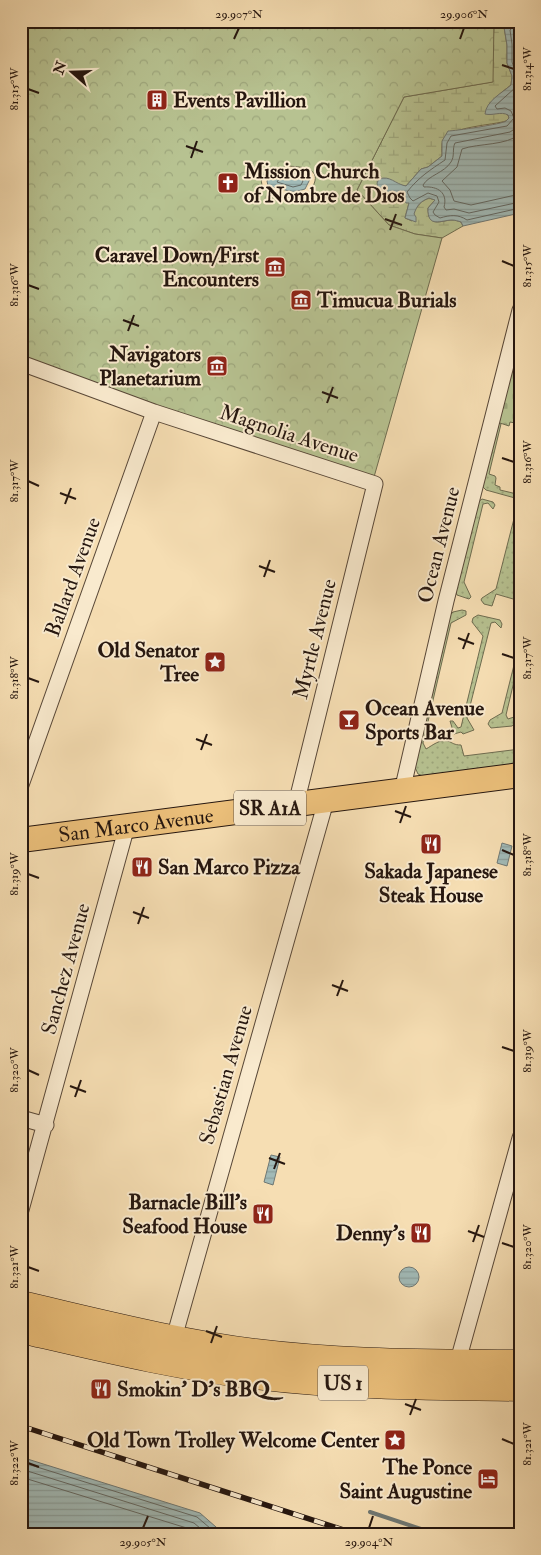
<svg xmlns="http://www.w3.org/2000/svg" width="541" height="1555" viewBox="0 0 541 1555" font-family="'IM FELL Double Pica',serif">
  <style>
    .grass { fill: url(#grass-dots); stroke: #6e6c50 }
    .wetland { fill: url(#wetland-marsh); stroke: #6e6c50 }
    .cemetery { fill: url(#cemetery-stones); stroke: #6e6c50 }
    .park { fill: url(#park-crowns); stroke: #6e6c50; fill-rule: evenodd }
    .water { fill: url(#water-rules); stroke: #6f7874 }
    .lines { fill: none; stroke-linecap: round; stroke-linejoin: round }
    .shore { stroke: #636863; stroke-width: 1 }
    .stream { stroke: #6f7874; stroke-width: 4 }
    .street-casing { stroke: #594838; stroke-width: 17 }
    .primary-casing { stroke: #25160f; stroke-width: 26 }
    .highway-casing { stroke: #25160f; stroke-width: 29 }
    .street { stroke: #f9eace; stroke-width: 15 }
    .primary { stroke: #ebbf7a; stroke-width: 24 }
    .highway { stroke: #ebbf7a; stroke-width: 28 }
    .rail-casing { stroke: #25160f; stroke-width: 5.5 }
    .rail { stroke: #f9eace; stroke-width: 4; stroke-dasharray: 11; stroke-linecap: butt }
    .ticks { fill: none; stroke: #25160f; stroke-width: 2 }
    .labels { text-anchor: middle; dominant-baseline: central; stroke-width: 4; stroke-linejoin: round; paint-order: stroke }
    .shield { fill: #f9eace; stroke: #655648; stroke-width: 1 }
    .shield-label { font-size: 20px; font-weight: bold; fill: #25160f }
    .poi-label { font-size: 21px; font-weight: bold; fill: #25160f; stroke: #f9eace; text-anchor: end }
    .street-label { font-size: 21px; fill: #25160f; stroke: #f9eace }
    .neatline { fill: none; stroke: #25160f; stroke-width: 2 }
    .ticks-label { font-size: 12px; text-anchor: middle; fill: #25160f }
  </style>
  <defs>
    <pattern id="grass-dots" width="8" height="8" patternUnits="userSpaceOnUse" patternTransform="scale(1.25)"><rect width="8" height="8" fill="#b7c291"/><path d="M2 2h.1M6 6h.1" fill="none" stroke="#9da67c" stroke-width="1.8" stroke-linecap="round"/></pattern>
    <pattern id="wetland-marsh" width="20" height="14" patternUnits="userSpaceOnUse" patternTransform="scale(1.25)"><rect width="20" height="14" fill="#b7c291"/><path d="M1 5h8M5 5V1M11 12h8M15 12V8" fill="none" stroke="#9da67c"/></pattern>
    <pattern id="cemetery-stones" width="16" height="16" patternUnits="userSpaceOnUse" patternTransform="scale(1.25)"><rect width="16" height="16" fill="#b7c291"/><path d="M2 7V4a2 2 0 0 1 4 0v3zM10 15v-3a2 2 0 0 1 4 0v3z" fill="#9da67c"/></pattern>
    <pattern id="park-crowns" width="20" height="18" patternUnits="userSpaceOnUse" patternTransform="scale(1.25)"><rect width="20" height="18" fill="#b7c291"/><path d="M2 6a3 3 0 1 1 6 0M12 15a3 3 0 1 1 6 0" fill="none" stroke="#9da67c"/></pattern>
    <pattern id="water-rules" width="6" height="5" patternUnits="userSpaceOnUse" patternTransform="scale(1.25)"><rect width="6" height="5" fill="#a1bab7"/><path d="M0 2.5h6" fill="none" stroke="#8a9f9c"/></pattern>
  </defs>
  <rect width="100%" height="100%" fill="#f6deb3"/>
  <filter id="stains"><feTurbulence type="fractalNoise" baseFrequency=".004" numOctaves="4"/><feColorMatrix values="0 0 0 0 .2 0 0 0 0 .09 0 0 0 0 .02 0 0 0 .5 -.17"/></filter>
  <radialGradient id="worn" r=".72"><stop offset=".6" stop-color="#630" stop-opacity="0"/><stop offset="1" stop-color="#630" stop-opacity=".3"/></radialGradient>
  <path class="grass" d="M497 422 501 424 489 474 495 476 496 478 495 485 500 487V490L517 494 518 491H520V601L496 594 492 606 484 604 481 600 482 598 496 589 518 503 515 502V498L486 490 482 486Z
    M482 499 493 502 495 505 493 509 488 503 483 504 464 582 471 597 469 599 457 595 455 590 478 502Z
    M462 610 466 611V615L451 623 423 743 426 749C433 745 440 739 448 741 453 743 454 745 461 745L464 756 520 749V763L423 776 418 774 414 765 450 615 453 612Z
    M478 615 500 620 502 624 501 628 495 622 491 623 467 718 474 730 463 734 461 732 454 734 450 721H453L458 728 461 727 483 636 472 622 473 618Z
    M520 641V656L506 715 508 719 517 716 518 721 512 726 491 728 488 724 490 720 502 713Z"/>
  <path class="wetland" d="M494 21H503L507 45V63L512 76 511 85 502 92 490 103 508 115 509 118 506 121C494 125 448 127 443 140 441 145 442 152 442 156L428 167 421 169 406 186 401 185 382 190 397 196 404 197 409 203 405 218 412 221C414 209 417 203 429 198L435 200 428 208C428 229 442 220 452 220 455 220 458 221 461 222L463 226 442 238 415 234 389 225 357 190 404 97 492 82Z"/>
  <path class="cemetery" d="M520 338V424L510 422 509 426 497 422Z"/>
  <path class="park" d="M21 21H105L114 24 115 21H494L493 82 404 97 357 190 389 225 415 234 442 238 374 477 156 406 21 356ZM288 166C299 167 321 167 314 184 313 187 311 191 308 194 298 201 256 197 262 178 263 175 266 171 269 170 275 168 282 168 288 166Z"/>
  <path class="water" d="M503 21H515L520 26V213L463 226 461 222C458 221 455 220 452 220 442 220 427 229 428 208L435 200 429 198C421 201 417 205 414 214L416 217V222L405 218 409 203H406L404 197 397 196 378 188 377 183 379 179C390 175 395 184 406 186L421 169 428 167 442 156V141L448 131C454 131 503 124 506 121 507 120 508 119 509 118L508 115C501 111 493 116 485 114 486 101 502 93 511 85L512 76 507 63V45Z
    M290 172 306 173 310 179 305 189 294 192 268 186 267 181 270 176Z
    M502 843 512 846 507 866 497 863Z
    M271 1155 280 1157 273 1185 264 1182Z
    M399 1277a10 10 0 1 1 20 0a10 10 0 1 1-20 0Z
    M21 1457 200 1513 224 1534H21Z"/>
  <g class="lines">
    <path class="shore" d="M520 29 513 27 510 30 512 44V62L517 75 516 87 495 106 497 109 505 108 511 111 514 118 507 126 451 136 447 143 445 160C430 170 419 177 407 192L410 198 413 201 428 193 437 196 439 202 433 212 435 215 440 218C450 215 458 214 467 220L520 208
      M520 119 516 128 510 132 455 143C452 149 455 156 451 162 444 173 429 175 423 185L424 187C438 186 448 193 444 207L446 210 454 209 469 213 520 202
      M520 134C506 146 479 143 462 149L457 167 442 181 450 190 454 201 471 205 520 194
      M291 177 301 178 303 181 301 185 293 187 277 182 279 179Z
      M21 1462 197 1517 217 1534
      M21 1469 194 1523 207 1534
      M21 1477 190 1529 196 1534"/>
    <path class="stream" d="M370 1512 436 1534"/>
    <g class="street-casing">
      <path id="street" d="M21 363 154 412 375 484 296 804
        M21 785 154 412
        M402 791 446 601 520 310
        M21 1118 46 1125
        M21 1210 127 826
        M172 1345 326 801
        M456 1368 520 1138"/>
    </g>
    <g class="primary-casing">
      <g id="primary">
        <path id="s1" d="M21 840 520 775"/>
      </g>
    </g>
    <g class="highway-casing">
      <path id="highway" d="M21 1305C99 1323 176 1343 255 1353 343 1364 431 1363 520 1364
        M21 1329C99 1347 176 1366 255 1375 343 1386 431 1386 520 1387"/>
    </g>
    <use href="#street" class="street"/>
    <use href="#primary" class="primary"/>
    <use href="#highway" class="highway"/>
    <g class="rail-casing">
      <path id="rail" d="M21 1426 356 1534"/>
    </g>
    <use href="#rail" class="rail"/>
  </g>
  <path class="ticks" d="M234 39 239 28M460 39 464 28M502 65 514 69M28 89 39 93M186 146 203 152M191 158 197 141M385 219 402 225M390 230 396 214M502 261 514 266M28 285 39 289M123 320 139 326M128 331 134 315M322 392 338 398M327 403 333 387M502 458 514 462M28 481 39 486M60 493 76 499M65 504 71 488M259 566 275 572M264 577 270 560M458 638 474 644M463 649 469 633M502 654 514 658M28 678 39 682M196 739 212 745M201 750 207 734M395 811 411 817M400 823 406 806M502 850 514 855M28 874 39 878M133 912 149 918M138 924 144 907M332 985 348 991M337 996 343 980M502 1047 514 1051M28 1070 39 1075M70 1086 86 1092M75 1097 81 1080M269 1158 285 1164M274 1169 280 1153M468 1231 484 1237M473 1242 479 1225M502 1243 514 1247M28 1267 39 1271M206 1331 222 1337M211 1343 217 1326M405 1404 421 1410M410 1415 416 1399M502 1439 514 1444M28 1463 39 1467M143 1528 148 1516M369 1528 373 1516"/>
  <defs>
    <g id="building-square" transform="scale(1.125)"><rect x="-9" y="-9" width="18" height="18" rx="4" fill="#8f2418" stroke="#f9eace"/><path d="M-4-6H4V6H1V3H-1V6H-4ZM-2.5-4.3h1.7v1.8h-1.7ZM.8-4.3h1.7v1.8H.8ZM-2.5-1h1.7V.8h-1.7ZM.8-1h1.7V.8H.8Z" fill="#fff"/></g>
    <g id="church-square" transform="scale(1.125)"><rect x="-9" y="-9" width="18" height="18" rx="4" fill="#8f2418" stroke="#f9eace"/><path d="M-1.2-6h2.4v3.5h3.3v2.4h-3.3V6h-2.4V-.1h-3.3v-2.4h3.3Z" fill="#fff"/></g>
    <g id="museum-square" transform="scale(1.125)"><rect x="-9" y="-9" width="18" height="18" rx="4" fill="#8f2418" stroke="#f9eace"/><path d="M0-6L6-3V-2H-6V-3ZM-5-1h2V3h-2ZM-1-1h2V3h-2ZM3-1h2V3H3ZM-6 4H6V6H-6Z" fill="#fff"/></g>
    <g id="sight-square" transform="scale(1.125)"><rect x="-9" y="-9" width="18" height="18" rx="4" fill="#8f2418" stroke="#f9eace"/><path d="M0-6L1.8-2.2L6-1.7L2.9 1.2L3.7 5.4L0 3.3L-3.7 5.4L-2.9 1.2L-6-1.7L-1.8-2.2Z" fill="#fff"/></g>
    <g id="bar-square" transform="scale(1.125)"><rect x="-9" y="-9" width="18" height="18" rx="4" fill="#8f2418" stroke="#f9eace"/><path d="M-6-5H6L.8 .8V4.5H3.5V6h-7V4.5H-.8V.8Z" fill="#fff"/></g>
    <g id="restaurant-square" transform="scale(1.125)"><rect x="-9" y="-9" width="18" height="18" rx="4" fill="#8f2418" stroke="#f9eace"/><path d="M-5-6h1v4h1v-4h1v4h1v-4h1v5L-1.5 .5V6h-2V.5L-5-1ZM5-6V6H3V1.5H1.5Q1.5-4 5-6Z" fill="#fff"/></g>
    <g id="hotel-square" transform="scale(1.125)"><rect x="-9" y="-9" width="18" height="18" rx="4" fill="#8f2418" stroke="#f9eace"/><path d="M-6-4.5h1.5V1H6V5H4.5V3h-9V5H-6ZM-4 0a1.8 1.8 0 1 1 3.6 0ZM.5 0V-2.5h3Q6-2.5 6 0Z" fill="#fff"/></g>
  </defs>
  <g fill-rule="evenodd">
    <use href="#building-square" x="157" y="100"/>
    <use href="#church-square" x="228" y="183"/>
    <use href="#museum-square" x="275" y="267"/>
    <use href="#museum-square" x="301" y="300"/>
    <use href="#museum-square" x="217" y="366"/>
    <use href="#sight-square" x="215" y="662"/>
    <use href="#bar-square" x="349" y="720"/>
    <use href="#restaurant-square" x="431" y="844"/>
    <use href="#restaurant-square" x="142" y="867"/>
    <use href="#restaurant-square" x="263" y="1214"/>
    <use href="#restaurant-square" x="421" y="1233"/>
    <use href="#restaurant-square" x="101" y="1389"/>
    <use href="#sight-square" x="395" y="1440"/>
    <use href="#hotel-square" x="488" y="1479"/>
  </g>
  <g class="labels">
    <g class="shield">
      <rect x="234" y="790.5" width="72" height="35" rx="4"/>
      <rect x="318" y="1365.5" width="50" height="35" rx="4"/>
    </g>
    <g class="shield-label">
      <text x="270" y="808">SR A1A</text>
      <text x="343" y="1383">US 1</text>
    </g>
    <g class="poi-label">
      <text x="173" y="100" text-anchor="start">Events Pavillion</text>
      <text x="244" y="171" text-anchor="start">Mission Church<tspan x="244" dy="24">of Nombre de Dios</tspan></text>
      <text x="259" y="255">Caravel Down/First<tspan x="259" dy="24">Encounters</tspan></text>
      <text x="317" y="300" text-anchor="start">Timucua Burials</text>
      <text x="201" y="354">Navigators<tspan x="201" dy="24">Planetarium</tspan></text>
      <text x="199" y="650">Old Senator<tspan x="199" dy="24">Tree</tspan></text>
      <text x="365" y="708" text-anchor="start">Ocean Avenue<tspan x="365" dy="24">Sports Bar</tspan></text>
      <text x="158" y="867" text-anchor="start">San Marco Pizza</text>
      <text x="431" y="871" text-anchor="middle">Sakada Japanese<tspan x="431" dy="24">Steak House</tspan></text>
      <text x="247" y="1202">Barnacle Bill's<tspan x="247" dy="24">Seafood House</tspan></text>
      <text x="405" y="1233">Denny's</text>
      <text x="117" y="1389" text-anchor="start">Smokin' D's BBQ</text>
      <text x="379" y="1440">Old Town Trolley Welcome Center</text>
      <text x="472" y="1467">The Ponce<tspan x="472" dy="24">Saint Augustine</tspan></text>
    </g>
    <g class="street-label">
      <text transform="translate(289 434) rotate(18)">Magnolia Avenue</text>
      <text transform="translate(439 545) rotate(-76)">Ocean Avenue</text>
      <text transform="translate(73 577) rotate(-70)">Ballard Avenue</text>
      <text transform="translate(315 639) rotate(-76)">Myrtle Avenue</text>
      <text stroke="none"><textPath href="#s1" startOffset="116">San Marco Avenue</textPath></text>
      <text transform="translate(66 969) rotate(-75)">Sanchez Avenue</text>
      <text transform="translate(226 1075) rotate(-74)">Sebastian Avenue</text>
    </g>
  </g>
  <rect width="541" height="1555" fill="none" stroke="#f6deb3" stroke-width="55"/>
  <g transform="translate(72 72) rotate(290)" stroke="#f9eace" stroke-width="4" paint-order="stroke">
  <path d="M0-4L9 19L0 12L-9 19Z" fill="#25160f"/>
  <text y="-8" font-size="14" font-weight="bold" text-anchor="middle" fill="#25160f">N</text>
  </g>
  <rect x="28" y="28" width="486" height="1500" class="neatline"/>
  <g class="ticks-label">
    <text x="239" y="18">29.907°N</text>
    <text x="464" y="18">29.906°N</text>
    <text transform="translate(527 69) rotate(-90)" y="4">81.314°W</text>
    <text transform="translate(14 89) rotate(-90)" y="4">81.315°W</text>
    <text transform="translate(527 266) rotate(-90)" y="4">81.315°W</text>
    <text transform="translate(14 285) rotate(-90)" y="4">81.316°W</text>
    <text transform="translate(527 462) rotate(-90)" y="4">81.316°W</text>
    <text transform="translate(14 481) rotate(-90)" y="4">81.317°W</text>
    <text transform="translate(527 658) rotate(-90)" y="4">81.317°W</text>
    <text transform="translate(14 678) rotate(-90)" y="4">81.318°W</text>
    <text transform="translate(527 855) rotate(-90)" y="4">81.318°W</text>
    <text transform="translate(14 874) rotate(-90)" y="4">81.319°W</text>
    <text transform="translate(527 1051) rotate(-90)" y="4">81.319°W</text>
    <text transform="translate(14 1070) rotate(-90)" y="4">81.320°W</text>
    <text transform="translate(527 1247) rotate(-90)" y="4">81.320°W</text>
    <text transform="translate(14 1267) rotate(-90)" y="4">81.321°W</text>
    <text transform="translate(527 1444) rotate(-90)" y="4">81.321°W</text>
    <text transform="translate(14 1463) rotate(-90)" y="4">81.322°W</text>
    <text x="143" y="1546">29.905°N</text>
    <text x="369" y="1546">29.904°N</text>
  </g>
  <rect width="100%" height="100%" filter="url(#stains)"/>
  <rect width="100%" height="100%" fill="url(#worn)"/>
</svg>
